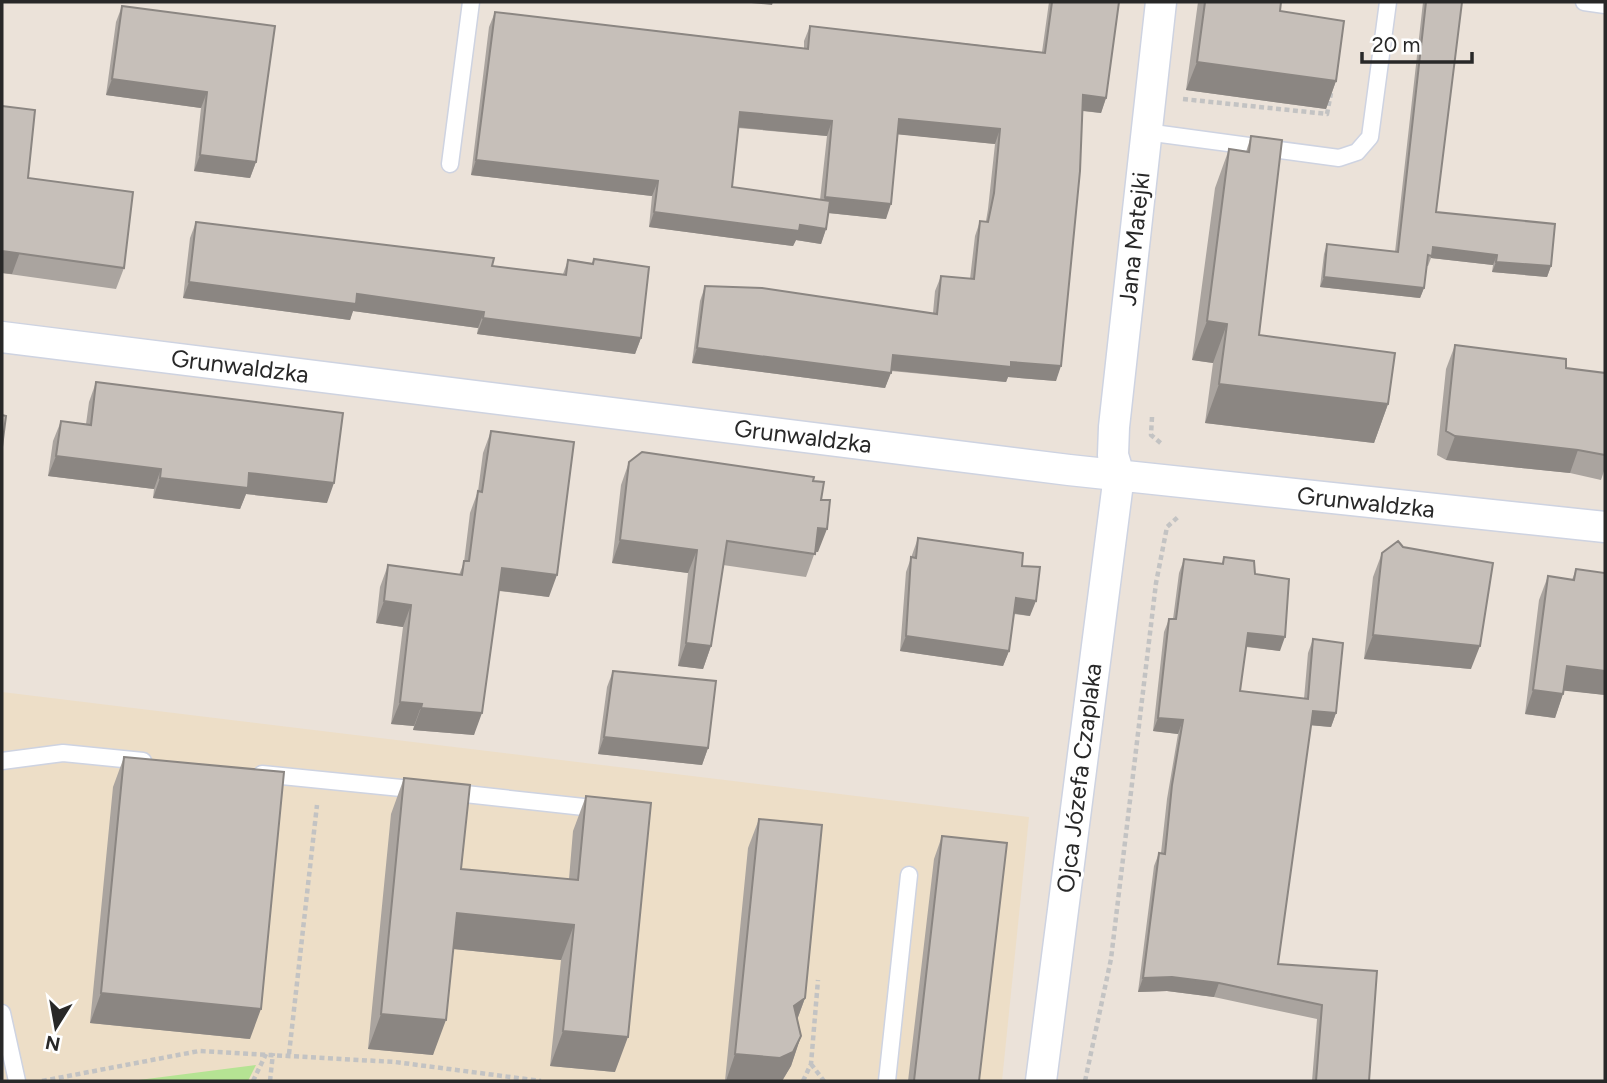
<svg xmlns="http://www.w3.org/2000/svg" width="1607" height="1083" viewBox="0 0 1607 1083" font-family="Figtree,sans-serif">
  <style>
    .education { fill: #eddec7 }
    .green { fill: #b5e393 }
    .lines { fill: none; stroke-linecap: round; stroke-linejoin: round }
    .service-casing { stroke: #ced3e1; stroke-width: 19 }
    .minor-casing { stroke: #ced3e1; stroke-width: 33 }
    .path { stroke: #c3c3c3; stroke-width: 4.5; stroke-dasharray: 5 3.5; stroke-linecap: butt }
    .service { stroke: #fff; stroke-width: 16 }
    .minor { stroke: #fff; stroke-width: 30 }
    .wall { fill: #aaa49f; fill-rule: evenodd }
    .shaded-wall { fill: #8b8682 }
    .building { fill: #c6bfb9; stroke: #8b8682; stroke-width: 2 }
    .labels { text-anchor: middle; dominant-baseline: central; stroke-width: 6; stroke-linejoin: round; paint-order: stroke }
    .street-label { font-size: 24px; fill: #282828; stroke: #fff }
  </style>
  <rect width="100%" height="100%" fill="#ebe2d9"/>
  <path class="education" d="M2 692 1029 817 1002 1081H2Z"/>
  <path class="green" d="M256 1065 248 1081H131Z"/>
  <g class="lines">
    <g class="service-casing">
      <path id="service" d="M1584 2 1605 5
        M1146 132 1339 158 1357 152 1370 137 1388 2
        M450 164 471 2
        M2 761 63 753 143 761
        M262 774 421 790
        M447 792 602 809
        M2 1013 17 1081
        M887 1081 909 875"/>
    </g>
    <g class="minor-casing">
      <path id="minor" d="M2 337 1069 470 1605 527
        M1041 1081 1119 475 1113 455 1114 427 1161 2"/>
    </g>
    <path class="path" d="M1183 99 1327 114 1331 93
      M1152 417 1151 435 1163 445
      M289 1054 317 805
      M811 1064 824 1081
      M42 1081 199 1051 395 1062 541 1081
      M253 1081 266 1054
      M270 1081 273 1053
      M803 1081 811 1064 818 980
      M1085 1081 1111 959 1156 583 1167 527 1179 516"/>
    <use href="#service" class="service"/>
    <use href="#minor" class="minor"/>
  </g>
  <path class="wall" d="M1049 2H1119L1106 98 1101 113 1082 111 1056 381 1008 377 1006 382 891 371 885 388 692 363 700 301 705 286 933 313 935 291 941 276 970 279 975 236 980 221H986L988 209 995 144 898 134 886 219 828 213 826 229 821 244 796 240 793 246 649 227 652 196 471 175 489 27 495 12 804 48V41L810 26 1042 52ZM738 128 827 136 820 200 732 187Z
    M1198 2H1281L1280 11 1336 81 1326 109 1186 90Z
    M1423 2H1462L1436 212 1551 266 1547 277 1492 272 1493 265 1431 258 1428 266H1427L1424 288 1420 298 1320 287 1324 254 1327 244 1395 252Z
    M122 6 275 26 256 162 250 178 194 171 201 108 106 95 116 22Z
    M2 106 28 178 124 268 116 289 2 273Z
    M1251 136 1259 335 1388 404 1374 443 1205 423 1213 363 1192 360 1215 188 1229 149 1246 152Z
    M196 222 492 266 563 274 568 260 592 263 594 259 641 338 635 354 477 334 478 328 353 311 350 320 183 298 190 238Z
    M1455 345 1566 368 1605 373V468L1601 480 1570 473 1446 460 1437 455 1446 369Z
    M96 382 327 503 246 494 240 509 153 498 154 489 48 476 53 441 61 421 86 424 89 402Z
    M491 431 549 597 499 591 474 735 413 730 414 726 391 724 403 627 376 623 380 587 388 565 459 575 464 562 470 513 478 491 483 453Z
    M629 462 813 481 821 500 818 552H815L806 577 723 565 711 646 703 669 678 666 688 573 612 563 621 485Z
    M918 538 1022 566 1030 616 1014 614 1009 651 1003 666 900 651 906 572Z
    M1403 547 1471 669 1364 659 1373 577 1382 553Z
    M1224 557 1255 574 1280 651 1246 647 1240 691 1304 699 1308 653 1313 639 1336 713 1331 727 1311 725 1278 964 1377 971 1369 1081H1312L1317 1019 1214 997 1167 991 1138 992 1154 866 1159 853H1161L1167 799 1178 734 1153 731 1164 632 1169 619H1173L1179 573 1184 559 1222 563Z
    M1576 569 1605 573V695L1564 690 1555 718 1525 714 1539 600 1548 576 1572 580Z
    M613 671 708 748 702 765 598 754 607 687Z
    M124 757 250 1039 90 1023 113 787Z
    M404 778 461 869 569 879 573 831 586 796 615 1072 550 1066 561 960 453 949 433 1055 368 1049 391 814Z
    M759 819 805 998 797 1020 801 1036 791 1066 782 1081H725L748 848Z
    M942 836 979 1081H908L934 859Z"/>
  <path class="shaded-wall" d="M741 2H773L772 5Z
    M1197 62 1336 81 1326 109 1186 90Z
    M112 79 207 92 201 108 106 95Z
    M1083 95 1106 98 1101 113 1077 110Z
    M740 112 832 121 827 136 735 127Z
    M899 119 1000 129 995 144 894 134Z
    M200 155 256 162 250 178 194 171Z
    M476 160 658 181 652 196 471 175Z
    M825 197 891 204 886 219 819 212Z
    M654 212 800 225 826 229 821 244 796 240 793 246 649 227Z
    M1433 247 1497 255 1493 265 1431 258Z
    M2 251 20 252 12 274 2 273Z
    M1496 262 1551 266 1547 277 1492 272Z
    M1324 277 1424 288 1420 298 1320 287Z
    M189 282 357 294 484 312 478 328 353 311 350 320 183 298Z
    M483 318 641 338 635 354 477 334Z
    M1207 321 1227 324 1213 363 1192 360Z
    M697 348 891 373 885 388 692 363Z
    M893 355 1011 362 1061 366 1056 381 1008 377 1006 382 888 370Z
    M1219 384 1388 404 1374 443 1205 423Z
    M1455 436 1578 450 1570 473 1446 460Z
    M56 456 161 469 154 489 48 476Z
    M249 473 334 483 327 503 246 494 240 509 153 498 160 478Z
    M818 528 827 529 818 552 809 551Z
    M620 540 697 550 688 573 612 563Z
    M502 568 557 575 549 597 494 590Z
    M1016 598 1036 601 1030 616 1011 613Z
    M384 601 411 605 403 627 376 623Z
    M1248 633 1285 637 1280 651 1243 646Z
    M1373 635 1480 646 1471 669 1364 659Z
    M906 636 1009 651 1003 666 900 651Z
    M686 643 711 646 703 669 678 666Z
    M1567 666 1605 671V695L1558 690Z
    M1533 690 1563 694 1555 718 1525 714Z
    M400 702 422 704 414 726 391 724Z
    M421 708 482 713 474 735 413 730Z
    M1313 711 1336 713 1331 727 1308 725Z
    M1158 718 1183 720 1178 734 1153 731Z
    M604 737 708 748 702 765 598 754Z
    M457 913 574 925 561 960 444 948Z
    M1172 977 1219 983 1214 997 1167 991 1138 992 1143 978Z
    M101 993 261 1009 250 1039 90 1023Z
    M805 998 794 1028V1006Z
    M381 1014 446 1020 433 1055 368 1049Z
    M563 1031 628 1037 615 1072 550 1066Z
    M801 1036 791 1066 782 1081H726L735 1054Z"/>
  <path class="building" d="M1052 2H1119L1106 98 1083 95 1080 171 1061 366 1011 362V367L893 355 891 373 697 348 705 286 762 288 937 314 941 276 974 279 980 221 988 222 994 193 1000 129 899 119 891 204 825 197 832 121 740 112 732 187 830 201 826 229 800 225 799 231 654 212 658 181 476 160 495 12 808 49 810 26 1045 53Z
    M1205 2H1281L1280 11 1344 21 1336 81 1197 62Z
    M1426 2H1462L1436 212 1555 224 1551 266 1496 262 1497 255 1433 247 1432 256 1428 255 1424 288 1324 277 1327 244 1398 252Z
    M122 6 275 26 256 162 200 155 207 92 112 79Z
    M2 106 35 110 28 178 133 192 124 268 2 251Z
    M1251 136 1282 140 1259 335 1395 353 1388 404 1219 384 1227 324 1207 321 1229 149 1249 152Z
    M196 222 494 258 492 266 566 275 568 260 593 264 594 259 649 267 641 338 483 318 484 312 357 294 356 304 189 282Z
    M1455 345 1566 359V368L1605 373V455L1578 450 1455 436 1446 431Z
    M96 382 343 413 334 483 249 473 248 488 160 478 161 469 56 456 61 421 91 425Z
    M2 415 6 416 2 447Z
    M491 431 574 442 557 575 502 568 482 713 421 708 422 704 400 702 411 605 384 601 388 565 462 575 464 561H469L478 491 482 492Z
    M642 452 814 477 813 481 824 482 821 500H830L827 529 818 528 815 554 727 541 711 646 686 643 697 550 620 540 629 462Z
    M918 538 1023 553 1022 566 1040 567 1036 601 1016 598 1009 651 906 636 911 557 916 558Z
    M1398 541 1403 547 1493 563 1480 646 1373 635 1382 553Z
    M1224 557 1254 561 1255 574 1289 579 1285 637 1248 633 1240 691 1308 699 1313 639 1343 643 1336 713 1313 711 1278 964 1377 971 1369 1081H1316L1322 1005 1219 983 1172 977 1143 978 1159 853 1165 854 1172 785 1183 720 1158 718 1169 619H1176L1184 559 1223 564Z
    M1576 569 1605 573V671L1567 666 1563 694 1533 690 1548 576 1574 580Z
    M613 671 716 681 708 748 604 737Z
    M124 757 284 772 261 1009 101 993Z
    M404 778 470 785 461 869 578 880 586 796 651 803 628 1037 563 1031 574 925 457 913 446 1020 381 1014Z
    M759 819 822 825 805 998 794 1006 801 1036 793 1052 780 1058 735 1054Z
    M942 836 1007 843 979 1081H914Z"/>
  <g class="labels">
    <g class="street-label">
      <text transform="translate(1134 239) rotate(-84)">Jana Matejki</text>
      <text transform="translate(240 366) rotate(7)">Grunwaldzka</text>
      <text transform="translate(803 436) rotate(7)">Grunwaldzka</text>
      <text transform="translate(1366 502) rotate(6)">Grunwaldzka</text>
      <text transform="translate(1079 778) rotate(-83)">Ojca Józefa Czaplaka</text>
    </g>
  </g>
  <rect width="1607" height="1083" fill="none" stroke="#282828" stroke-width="7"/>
  <g transform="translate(56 1027) rotate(191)" stroke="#ffffff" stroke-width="5" paint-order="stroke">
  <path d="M0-5L12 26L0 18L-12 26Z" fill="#282828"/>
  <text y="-10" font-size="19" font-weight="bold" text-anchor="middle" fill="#282828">N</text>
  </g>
  <path d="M1362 52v10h110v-10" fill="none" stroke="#282828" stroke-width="3.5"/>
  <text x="1372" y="52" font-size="21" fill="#282828" stroke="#ffffff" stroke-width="5" paint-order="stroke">20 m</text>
</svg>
